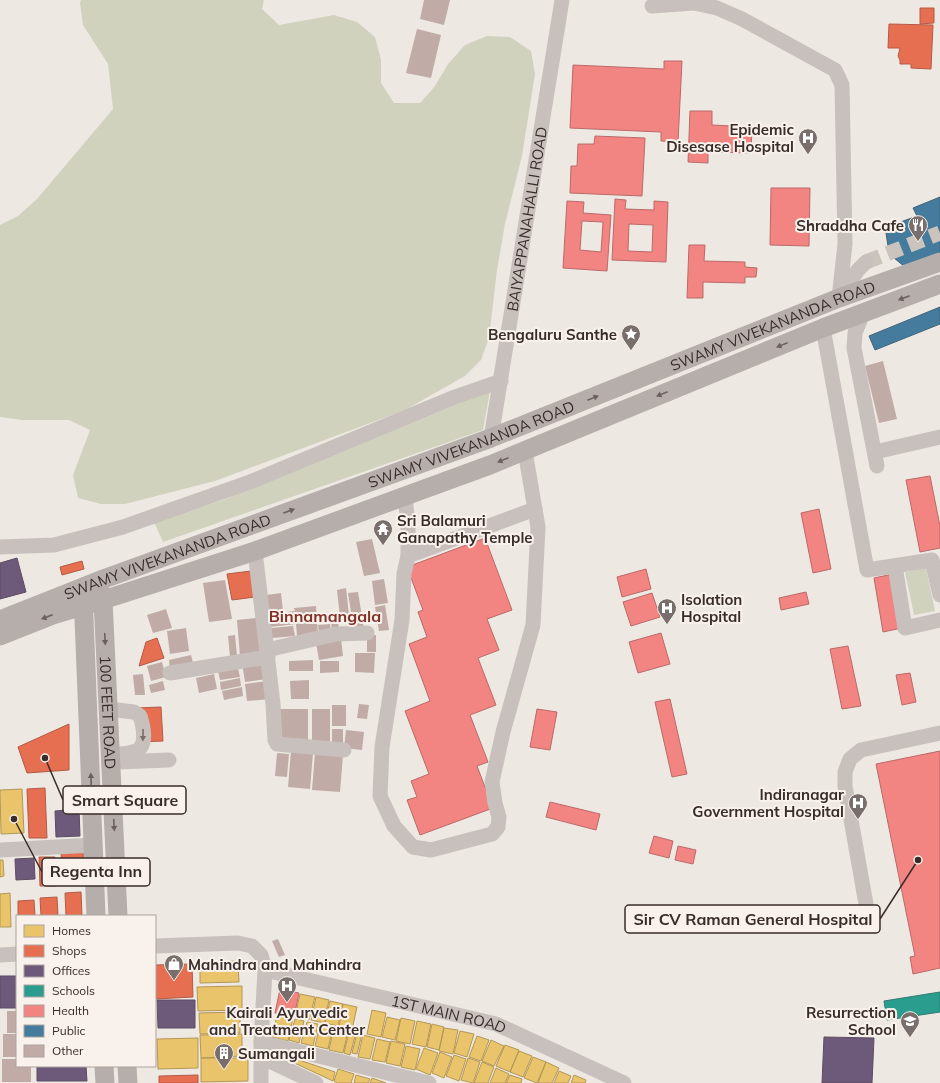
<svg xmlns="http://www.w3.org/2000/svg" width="940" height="1083" viewBox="0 0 940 1083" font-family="Mulish,sans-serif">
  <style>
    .green { fill: #d1d2be }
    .homes { fill: #e9c46a; stroke: #b49757 }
    .shops { fill: #e76f51; stroke: #b25b45 }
    .offices { fill: #6d597a; stroke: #5d4c62 }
    .schools { fill: #2a9d8f; stroke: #2e7b71 }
    .health { fill: #f28482; stroke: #ba6a68; fill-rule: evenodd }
    .public { fill: #457b9d; stroke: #41647a }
    .building { fill: #c0aba6 }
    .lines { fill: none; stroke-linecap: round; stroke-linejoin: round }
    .minor-tunnel { stroke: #cac3be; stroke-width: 15; stroke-dasharray: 15 8; stroke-linecap: butt }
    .minor { stroke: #c7c0bc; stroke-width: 15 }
    .major { stroke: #b6aeab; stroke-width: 19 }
    .oneway { fill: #6a615e }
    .oneway2 { fill: #786f6c }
    .labels { text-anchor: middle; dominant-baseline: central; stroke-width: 4; stroke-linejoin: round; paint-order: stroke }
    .poi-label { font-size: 15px; font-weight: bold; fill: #382d2a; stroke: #f9f1ec; text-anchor: end }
    .street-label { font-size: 15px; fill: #382d2a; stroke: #f9f1ec }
    .neighbourhood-label { font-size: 16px; font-weight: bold; fill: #823228; stroke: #f9f1ec }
    .leader { fill: none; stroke: #382d2a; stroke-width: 1.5 }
    .callout-dot { fill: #382d2a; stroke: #f9f1ec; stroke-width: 1.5 }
    .callout { fill: #f9f1ec; stroke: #382d2a; stroke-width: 1.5 }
    .callout-label { font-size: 16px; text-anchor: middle; font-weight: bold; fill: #382d2a }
  </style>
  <rect width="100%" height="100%" fill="#eee8e3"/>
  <path class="green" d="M81 0H264L262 9 279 25 334 15 357 22 375 37 381 60V83L394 103H420L435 86 448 64 465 45 487 36 510 37 531 51 535 74 522 156 505 224 497 270 489 338 481 360 465 376 405 410 215 481 125 504H101L78 498 73 475 90 430 69 420H22L0 417V225L18 216 37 199 113 109 108 64 83 25 80 3Z
    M490 391 483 430 163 542 154 522 223 500Z
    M926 568 935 611 914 615 905 572Z"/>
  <path class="homes" d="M22 789 24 833 1 834 0 790Z
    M0 860H3L4 876 0 877Z
    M10 893 11 927H0V894Z
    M238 961 239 982 200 983V962Z
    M242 986V1010L198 1011 197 987Z
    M300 994 315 997 309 1020 295 1017Z
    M316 997 329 1000 324 1023 311 1020Z
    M330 1001 343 1004 338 1026 325 1023Z
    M343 1004 357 1007 352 1030 339 1027Z
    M372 1010 386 1013 381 1037 367 1034Z
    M240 1012V1033L200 1034 199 1013Z
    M277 1015 293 1018 288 1041 272 1037Z
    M387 1017 400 1020 395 1040 382 1037Z
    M401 1018 415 1021 410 1044 396 1041Z
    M295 1019 304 1021 299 1043 289 1040Z
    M417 1021 431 1024 426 1047 412 1044Z
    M307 1022 318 1024 313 1046 301 1043Z
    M320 1024 333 1027 328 1049 315 1046Z
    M432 1024 444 1027 439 1050 427 1047Z
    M334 1027 348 1031 343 1053 329 1050Z
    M444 1028 458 1030 453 1054 439 1051Z
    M349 1031 356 1033 350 1055 344 1053Z
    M460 1031 474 1034 467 1057 454 1053Z
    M357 1033 362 1034 357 1054 352 1053Z
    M242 1034V1056L201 1058 200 1035Z
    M363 1035 375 1038 370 1059 358 1057Z
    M477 1036 489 1040 481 1061 469 1057Z
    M198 1038V1068L158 1069 157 1039Z
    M377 1039 390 1042 385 1062 372 1060Z
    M491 1040 504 1046 494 1066 482 1061Z
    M391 1041 405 1044 400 1066 386 1063Z
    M505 1045 519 1050 510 1072 496 1066Z
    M406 1046 420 1049 415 1070 401 1067Z
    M424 1048 438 1053 430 1075 416 1069Z
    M519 1051 532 1056 523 1077 510 1072Z
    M440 1052 452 1057 444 1078 432 1073Z
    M454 1055 466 1059 459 1081 446 1076Z
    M290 1057 335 1072 333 1081 288 1060Z
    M533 1057 546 1062 537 1083 524 1078Z
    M201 1058H248V1081L201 1082Z
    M468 1058 480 1062 473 1083 461 1080Z
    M482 1062 494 1067 488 1083H474Z
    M546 1062 559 1068 552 1083H538Z
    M496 1068 509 1074 505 1083H490Z
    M338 1069 354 1074 351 1083H337L334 1081Z
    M559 1071 571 1076 568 1083H554Z
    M356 1075 370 1079 368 1083H354Z
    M510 1075 522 1079 521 1083H506Z
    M574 1075 586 1080 585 1083H571Z
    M372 1078 386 1083H370Z"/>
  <path class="shops" d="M920 8H934V23L920 24Z
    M889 24 933 25 931 69 911 68V64H900V60L898 56 900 48H888Z
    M82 561 84 569 62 575 60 567Z
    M251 571 255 597 232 600 227 574Z
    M157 638 164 658 139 666 146 642Z
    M161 707 163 741 138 742 136 708Z
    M69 724V770L27 773 18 747Z
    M45 788 47 838H29L27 789Z
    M83 852 85 884 63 885 61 853Z
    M39 857H55L56 886H40Z
    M81 892 82 916H66L65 893Z
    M57 897 58 916H41L40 898Z
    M34 900 35 916H18V901Z
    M192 964 193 997 155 999V965Z
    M198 1075V1083H159V1076Z"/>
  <path class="offices" d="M17 558 26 592 0 599V563Z
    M79 809 80 836 56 837 55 811Z
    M34 858 35 879 16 880 15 859Z
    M0 976H17V1008H0Z
    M157 1000H195V1028H158Z
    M824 1037 874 1038 872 1083H822Z
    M37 1066H86L87 1081H37Z"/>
  <path class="schools" d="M940 992V1012L887 1020 884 1001Z"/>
  <path class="health" d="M664 61H682L678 142 661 141V132L570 128 573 65 664 69Z
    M690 111H712V125L752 127 751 153 708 152V163L688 162Z
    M595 136 645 138 642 196 570 193 571 166H577L578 144H594Z
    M771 188H810L809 246 770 245Z
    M615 199 626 200 625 209 654 210V201L668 202 666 262 612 260ZM629 224 653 225 652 252 628 251Z
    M567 201 584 202 583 213 611 215 607 271 563 268ZM582 221 603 222 601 252 580 250Z
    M689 245H705L704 261 745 262V267L757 268 756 277H745V283L703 282V298H687Z
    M930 476 940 526V548L920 552 906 480Z
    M819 509 831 569 813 573 801 513Z
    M485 538 512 610 487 619 499 650 478 658 496 705 470 715 488 762 477 766 493 808 420 835 407 800 417 797 411 781 429 774 405 711 430 701 409 644 427 637 418 612 423 610 407 567Z
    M646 569 651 589 622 597 617 577Z
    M893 574 902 628 883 632 874 578Z
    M806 592 809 604 781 610 779 598Z
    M652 593 660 617 631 626 623 602Z
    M661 633 670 664 638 673 629 642Z
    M848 646 861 706 842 709 830 649Z
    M910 673 916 702 902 705 896 675Z
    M670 699 687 774 672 777 655 702Z
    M537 709 557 712 550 750 530 747Z
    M940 751V968L913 974 910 957 915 956 876 764Z
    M550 802 600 814 596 830 546 817Z
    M654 836 673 841 669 858 649 853Z
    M678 846 696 850 693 864 675 860Z
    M280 989 299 993 294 1017 275 1013Z"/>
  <path class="public" d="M940 197V253L905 267 894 258 888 246 886 233 887 227 917 216 913 208Z
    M940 307V324L875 350 869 336Z"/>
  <path class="building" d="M424 0H450L444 25 420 19Z
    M417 29 441 35 431 78 406 73Z
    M883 361 897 419 879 423 865 366Z
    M372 539 380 573 364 576 356 542Z
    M384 579 388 603 375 605 372 581Z
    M225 580 232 619 209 622 203 583Z
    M346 588 349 615 340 617 337 590Z
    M358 592 364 629 354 631 348 593Z
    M281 593 283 611 268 612 267 595Z
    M385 605 389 630 379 631 375 607Z
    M316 606 318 634 297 636 296 624 270 627 269 614 295 611 294 608Z
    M166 609 172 628 153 633 147 615Z
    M330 614H337L339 629 332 630Z
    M257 618 261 654 240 656 237 620Z
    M330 624 331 631 319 632 318 625Z
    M293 626 295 636 272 638 271 628Z
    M186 628 189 651 170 654 167 631Z
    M235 635 237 656 230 657 228 636Z
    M367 635H376V652H367Z
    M341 639 343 656 319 660 316 643Z
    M355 653H375L374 673 355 672Z
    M191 655 193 663 170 669 169 660Z
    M313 660V671H289V661Z
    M265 661 267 679 245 682 242 663Z
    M320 661H339V672L320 673Z
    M162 662 166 677 151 681 147 666Z
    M237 664 240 677 220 680 217 667Z
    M143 674 145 695H135L133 675Z
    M214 674 217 689 199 693 196 678Z
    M240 678 241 686 221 690 220 682Z
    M309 680V699H291L290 681Z
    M163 681 165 690 151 693 149 685Z
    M268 681 270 699 247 701 245 684Z
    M242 687 243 696 224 700 222 691Z
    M359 704 369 705 367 719 357 718Z
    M332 705H346V726H332Z
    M279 709H308V742H279Z
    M312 709H330V746H312Z
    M332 729H343V747H332Z
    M346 730 364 732 362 750 344 748Z
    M291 751 313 753 310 789 288 787Z
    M277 753 289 754 287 777 275 776Z
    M315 753 343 755 340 792 312 790Z
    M278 939 285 955 279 957 272 941Z
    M7 1011H17V1033H7Z
    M3 1034H17V1057H3Z
    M2 1059H17V1066H31V1082H2Z"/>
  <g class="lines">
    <path class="minor-tunnel" d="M866 262 940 233"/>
    <g class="minor">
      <path d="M652 6 694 3 717 8 742 19 835 70 842 85 845 244 839 298"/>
      <path d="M840 296 858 270 866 262"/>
      <path d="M863 313 855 333 854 348 877 466"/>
      <path d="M823 328 867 570 932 560 940 595"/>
      <path id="s1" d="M491 438 562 0"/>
      <path d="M875 452 940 437"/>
      <path d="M405 496 408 525V556L535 509"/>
      <path d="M0 547 54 545 123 527 250 482 455 397 501 381"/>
      <path d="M255 551 273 704 275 740 277 744 344 750"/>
      <path d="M408 556 404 574 402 620 382 747 380 796 394 826 413 847 431 850 492 834 498 827 499 817 495 803 492 782 503 732 533 625 538 527 525 451"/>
      <path d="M895 566 905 628 940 620"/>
      <path d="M267 650 336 634 367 633"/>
      <path d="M170 673 268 657"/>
      <path d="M108 709 134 712 140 716C143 725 148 746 136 751 128 754 118 754 110 755"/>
      <path d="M118 762 169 760"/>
      <path d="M0 850 94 845"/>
      <path d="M866 904 845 786V772L850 759 861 750 940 733"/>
      <path d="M155 946 238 943 252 946 261 955 265 970 261 1042V1083"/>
      <path d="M0 955 17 954"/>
      <path id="s2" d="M265 970 496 1024 624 1083"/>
      <path d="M261 1042 429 1083"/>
      <path d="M261 1057 316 1083"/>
    </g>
    <g class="major">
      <path id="s3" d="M99 588 103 600 118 916"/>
      <path d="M83 594 96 916"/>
      <path id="s4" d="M0 620 98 581 491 438 839 298 940 262"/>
      <path d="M0 636 53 615 103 600 255 551 490 465 823 328 940 284"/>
      <path d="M104 1066 105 1083"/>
      <path d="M127 1066 128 1083"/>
    </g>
  </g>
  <defs><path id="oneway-solid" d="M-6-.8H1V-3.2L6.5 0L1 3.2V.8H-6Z"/></defs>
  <g class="oneway">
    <use href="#oneway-solid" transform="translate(904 298) rotate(159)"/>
    <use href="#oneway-solid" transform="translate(782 345) rotate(158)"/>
    <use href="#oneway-solid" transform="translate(662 394) rotate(158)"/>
    <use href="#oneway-solid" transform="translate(593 398) rotate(-22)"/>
    <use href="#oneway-solid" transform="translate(503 460) rotate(158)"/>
    <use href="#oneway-solid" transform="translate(289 511) rotate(-20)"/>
    <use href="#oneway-solid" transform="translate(47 617) rotate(159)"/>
    <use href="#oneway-solid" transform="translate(105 639) rotate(87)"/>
    <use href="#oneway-solid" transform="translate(91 779) rotate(-92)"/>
    <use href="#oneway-solid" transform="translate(114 825) rotate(87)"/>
  </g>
  <use class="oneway2" href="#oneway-solid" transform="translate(143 735) rotate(91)"/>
  <defs>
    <g id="hospital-pin" transform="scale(1)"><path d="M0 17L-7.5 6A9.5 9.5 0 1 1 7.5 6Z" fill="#786e6b" stroke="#f9f1ec"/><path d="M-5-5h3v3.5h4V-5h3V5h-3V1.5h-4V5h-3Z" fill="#fff"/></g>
    <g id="restaurant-pin" transform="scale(1)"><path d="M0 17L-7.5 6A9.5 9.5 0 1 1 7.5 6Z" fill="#786e6b" stroke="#f9f1ec"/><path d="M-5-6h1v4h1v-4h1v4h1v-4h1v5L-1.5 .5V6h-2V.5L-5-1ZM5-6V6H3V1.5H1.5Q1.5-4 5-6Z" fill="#fff"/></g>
    <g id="sight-pin" transform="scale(1)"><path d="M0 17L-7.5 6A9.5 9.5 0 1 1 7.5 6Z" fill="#786e6b" stroke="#f9f1ec"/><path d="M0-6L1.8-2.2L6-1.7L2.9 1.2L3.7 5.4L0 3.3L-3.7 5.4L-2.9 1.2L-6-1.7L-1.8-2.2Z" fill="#fff"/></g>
    <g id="temple-pin" transform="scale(1)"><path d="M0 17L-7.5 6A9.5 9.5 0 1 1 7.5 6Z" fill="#786e6b" stroke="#f9f1ec"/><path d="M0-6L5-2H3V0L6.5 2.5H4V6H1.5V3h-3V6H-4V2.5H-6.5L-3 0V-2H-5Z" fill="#fff"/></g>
    <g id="shop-pin" transform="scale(1)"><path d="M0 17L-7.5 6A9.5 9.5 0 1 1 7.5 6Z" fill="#786e6b" stroke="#f9f1ec"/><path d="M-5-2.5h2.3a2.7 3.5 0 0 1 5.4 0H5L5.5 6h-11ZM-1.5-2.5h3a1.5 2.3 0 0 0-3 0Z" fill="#fff"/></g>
    <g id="school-pin" transform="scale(1)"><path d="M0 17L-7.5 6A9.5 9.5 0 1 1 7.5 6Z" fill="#786e6b" stroke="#f9f1ec"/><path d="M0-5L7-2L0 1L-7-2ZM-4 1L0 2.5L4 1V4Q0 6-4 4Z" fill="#fff"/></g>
    <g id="building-pin" transform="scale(1)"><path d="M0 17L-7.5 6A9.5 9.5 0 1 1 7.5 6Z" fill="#786e6b" stroke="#f9f1ec"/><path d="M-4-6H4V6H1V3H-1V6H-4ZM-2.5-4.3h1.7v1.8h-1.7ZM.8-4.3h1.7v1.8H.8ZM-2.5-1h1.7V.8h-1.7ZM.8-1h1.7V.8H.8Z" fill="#fff"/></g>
  </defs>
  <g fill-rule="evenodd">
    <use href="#hospital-pin" x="808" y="138"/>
    <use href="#restaurant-pin" x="918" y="225"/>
    <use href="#sight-pin" x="631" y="334"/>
    <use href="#temple-pin" x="383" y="529"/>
    <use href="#hospital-pin" x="667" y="608"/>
    <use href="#hospital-pin" x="858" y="803"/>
    <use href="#shop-pin" x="174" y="964"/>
    <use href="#hospital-pin" x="287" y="986"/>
    <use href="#school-pin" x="910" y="1021"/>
    <use href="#building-pin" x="224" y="1053"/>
  </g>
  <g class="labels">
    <g class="poi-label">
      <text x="794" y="129">Epidemic<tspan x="794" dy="17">Disesase Hospital</tspan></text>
      <text x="904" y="225">Shraddha Cafe</text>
      <text x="617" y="334">Bengaluru Santhe</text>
      <text x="397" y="520" text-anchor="start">Sri Balamuri<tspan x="397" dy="17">Ganapathy Temple</tspan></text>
      <text x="681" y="599" text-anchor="start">Isolation<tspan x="681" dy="17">Hospital</tspan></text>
      <text x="844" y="794">Indiranagar<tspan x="844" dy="17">Government Hospital</tspan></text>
      <text x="188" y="964" text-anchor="start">Mahindra and Mahindra</text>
      <text x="287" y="1012" text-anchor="middle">Kairali Ayurvedic<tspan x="287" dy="17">and Treatment Center</tspan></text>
      <text x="896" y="1012">Resurrection<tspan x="896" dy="17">School</tspan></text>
      <text x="238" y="1053" text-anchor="start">Sumangali</text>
    </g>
    <g class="street-label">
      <text stroke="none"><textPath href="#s1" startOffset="222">BAIYAPPANAHALLI ROAD</textPath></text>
      <text stroke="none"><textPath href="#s4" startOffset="827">SWAMY VIVEKANANDA ROAD</textPath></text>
      <text stroke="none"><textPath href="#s4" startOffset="503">SWAMY VIVEKANANDA ROAD</textPath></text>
      <text stroke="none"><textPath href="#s4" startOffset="179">SWAMY VIVEKANANDA ROAD</textPath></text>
      <text stroke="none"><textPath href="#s3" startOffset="125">100 FEET ROAD</textPath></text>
      <text stroke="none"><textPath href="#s2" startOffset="189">1ST MAIN ROAD</textPath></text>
    </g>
    <g class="neighbourhood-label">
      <text x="325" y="616">Binnamangala</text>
    </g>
  </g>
  <path class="leader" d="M45 758L63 800M14 819L42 872M918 860L880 919"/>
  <g class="callout-dot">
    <circle cx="45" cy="758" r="4"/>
    <circle cx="14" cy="819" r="4"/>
    <circle cx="918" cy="860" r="4"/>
  </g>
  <g class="callout">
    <rect x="63" y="786" width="123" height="28" rx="4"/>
    <rect x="42" y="858" width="108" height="28" rx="4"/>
    <rect x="625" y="905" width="255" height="28" rx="4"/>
  </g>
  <g class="callout-label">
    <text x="125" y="806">Smart Square</text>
    <text x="96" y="877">Regenta Inn</text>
    <text x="753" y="925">Sir CV Raman General Hospital</text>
  </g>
  <rect x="16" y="915" width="140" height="152" fill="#f9f1ec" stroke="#aca39e"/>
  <rect x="24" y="925" width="20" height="12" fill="#e9c46a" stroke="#aca39e"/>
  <text x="52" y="935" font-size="12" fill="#382d2a">Homes</text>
  <rect x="24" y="945" width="20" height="12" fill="#e76f51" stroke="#aca39e"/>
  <text x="52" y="955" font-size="12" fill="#382d2a">Shops</text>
  <rect x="24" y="965" width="20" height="12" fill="#6d597a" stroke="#aca39e"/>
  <text x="52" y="975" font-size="12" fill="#382d2a">Offices</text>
  <rect x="24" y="985" width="20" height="12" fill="#2a9d8f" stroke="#aca39e"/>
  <text x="52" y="995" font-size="12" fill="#382d2a">Schools</text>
  <rect x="24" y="1005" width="20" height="12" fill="#f28482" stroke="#aca39e"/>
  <text x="52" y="1015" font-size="12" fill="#382d2a">Health</text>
  <rect x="24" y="1025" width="20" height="12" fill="#457b9d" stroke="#aca39e"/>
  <text x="52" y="1035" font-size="12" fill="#382d2a">Public</text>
  <rect x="24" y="1045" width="20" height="12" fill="#c0aba6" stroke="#aca39e"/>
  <text x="52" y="1055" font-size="12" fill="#382d2a">Other</text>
</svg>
